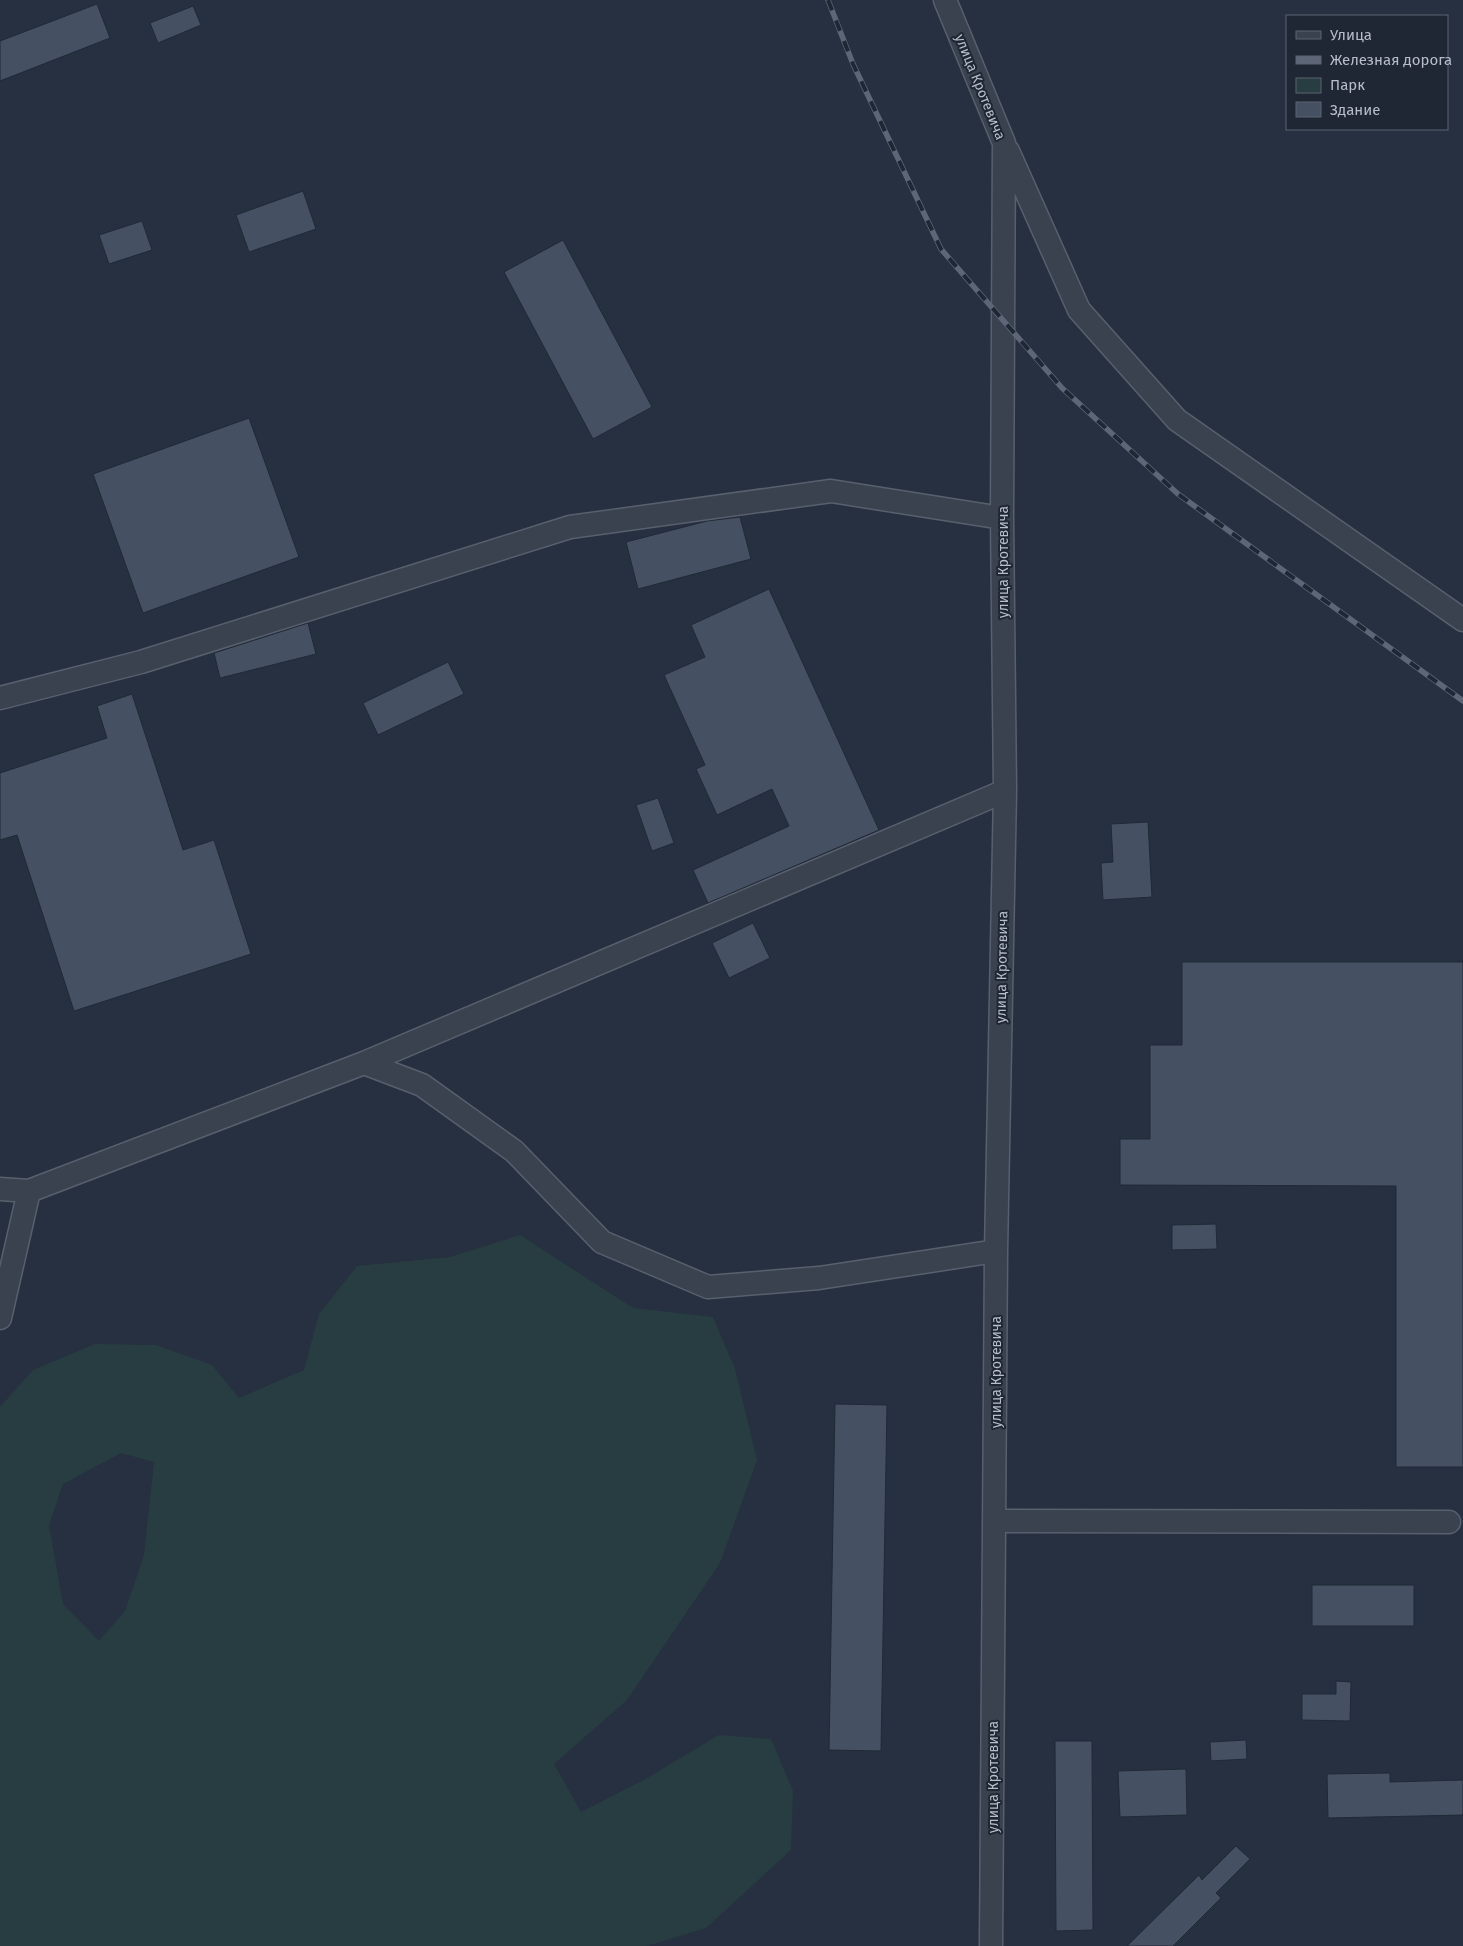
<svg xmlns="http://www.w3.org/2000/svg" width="1463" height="1946" viewBox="0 0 1463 1946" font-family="'Fira Sans',sans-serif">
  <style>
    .green { fill: #283d41; fill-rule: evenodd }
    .building { fill: #455062; stroke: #212937 }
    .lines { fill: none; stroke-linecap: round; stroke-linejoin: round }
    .minor-casing { stroke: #58606d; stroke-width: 25 }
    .minor { stroke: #3a4250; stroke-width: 22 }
    .rail-casing { stroke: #5c6677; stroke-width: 5.5 }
    .rail { stroke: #1f2735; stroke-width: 4; stroke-dasharray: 11; stroke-linecap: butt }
    .labels { text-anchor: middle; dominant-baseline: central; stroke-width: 4; stroke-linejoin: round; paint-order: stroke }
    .street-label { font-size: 14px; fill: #b7bdca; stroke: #1f2735 }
  </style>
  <rect width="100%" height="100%" fill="#263040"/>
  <path class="green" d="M520 1235 633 1308 713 1317 735 1369 757 1460 720 1563 627 1700 554 1764 581 1812 644 1780 719 1735 771 1739 793 1791 791 1850 706 1928 647 1946H0V1407L33 1370 95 1344 156 1345 212 1365 239 1398 304 1370 319 1314 357 1266 450 1257ZM121 1453 154 1462 144 1555 125 1611 99 1641 63 1604 49 1525 63 1484Z"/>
  <path class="building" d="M97 4 110 38 0 81V41Z
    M193 6 201 25 158 43 150 23Z
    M303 191 316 229 249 252 236 215Z
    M142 221 152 250 109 264 99 235Z
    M563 240 652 407 593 439 504 272Z
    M249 418 299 557 143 613 93 474Z
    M740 517 751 559 638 589 626 542 707 521Z
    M769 589 879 830 708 903 693 870 789 826 772 789 717 815 696 769 705 765 664 675 705 657 691 625Z
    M308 623 316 654 220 678 214 653Z
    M448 662 464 694 378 735 363 703Z
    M132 694 183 850 214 840 251 954 74 1011 17 835 0 840V773L107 738 97 706Z
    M658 798 674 843 652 851 636 805Z
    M1148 822 1152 897 1103 900 1101 863 1113 862 1111 824Z
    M753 923 770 958 729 978 712 943Z
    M1182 962H1463V1467H1396V1186L1120 1185V1139H1150V1045H1182Z
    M1216 1224 1217 1249 1172 1250V1225Z
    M835 1404 887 1405 881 1751 829 1750Z
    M1312 1585H1414V1626H1312Z
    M1336 1681 1351 1682 1350 1721 1302 1720V1694H1336Z
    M1246 1740 1247 1759 1211 1761 1210 1742Z
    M1055 1741H1092L1093 1930 1056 1931Z
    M1186 1769 1187 1815 1120 1817 1118 1771Z
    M1390 1773V1782L1463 1780V1815L1328 1818 1327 1774Z
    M1236 1846 1250 1859 1216 1893 1221 1898 1173 1946H1127L1199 1875 1202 1880Z"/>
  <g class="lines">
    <g class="minor-casing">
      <path id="minor" d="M945 0 1004 143 1002 518 1005 791 996 1251 991 1946
        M1008 151 1079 310 1177 420 1463 620
        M0 698 141 662 570 527 831 491 1002 518
        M364 1063 422 1085 514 1151 602 1242 708 1287 819 1278 996 1251
        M0 1189 29 1191 364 1063 1005 791
        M0 1318 29 1191
        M994 1521 1449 1522"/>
    </g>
    <use href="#minor" class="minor"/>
    <g class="rail-casing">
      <path id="rail" d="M828 0 853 64 941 249 1062 388 1178 494 1463 701"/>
    </g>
    <use href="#rail" class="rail"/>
  </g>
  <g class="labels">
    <g class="street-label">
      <text transform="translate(980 87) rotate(68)">улица Кротевича</text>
      <text transform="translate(1003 562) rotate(-90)">улица Кротевича</text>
      <text transform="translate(1002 967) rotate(-89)">улица Кротевича</text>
      <text transform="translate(996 1372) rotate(-90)">улица Кротевича</text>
      <text transform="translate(993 1777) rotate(-90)">улица Кротевича</text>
    </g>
  </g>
  <rect x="1286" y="15" width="162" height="115" fill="#1f2735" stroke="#5c6371"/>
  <rect x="1296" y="31" width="25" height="8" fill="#3a4250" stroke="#5c6371"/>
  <text x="1330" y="40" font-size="15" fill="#b7bdca">Улица</text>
  <rect x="1296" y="56" width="25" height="8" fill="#5c6677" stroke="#5c6371"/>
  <text x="1330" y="65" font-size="15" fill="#b7bdca">Железная дорога</text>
  <rect x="1296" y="78" width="25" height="15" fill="#283d41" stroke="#5c6371"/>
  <text x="1330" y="90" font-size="15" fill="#b7bdca">Парк</text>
  <rect x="1296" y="102" width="25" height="15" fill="#455062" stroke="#5c6371"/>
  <text x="1330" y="115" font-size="15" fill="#b7bdca">Здание</text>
</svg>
